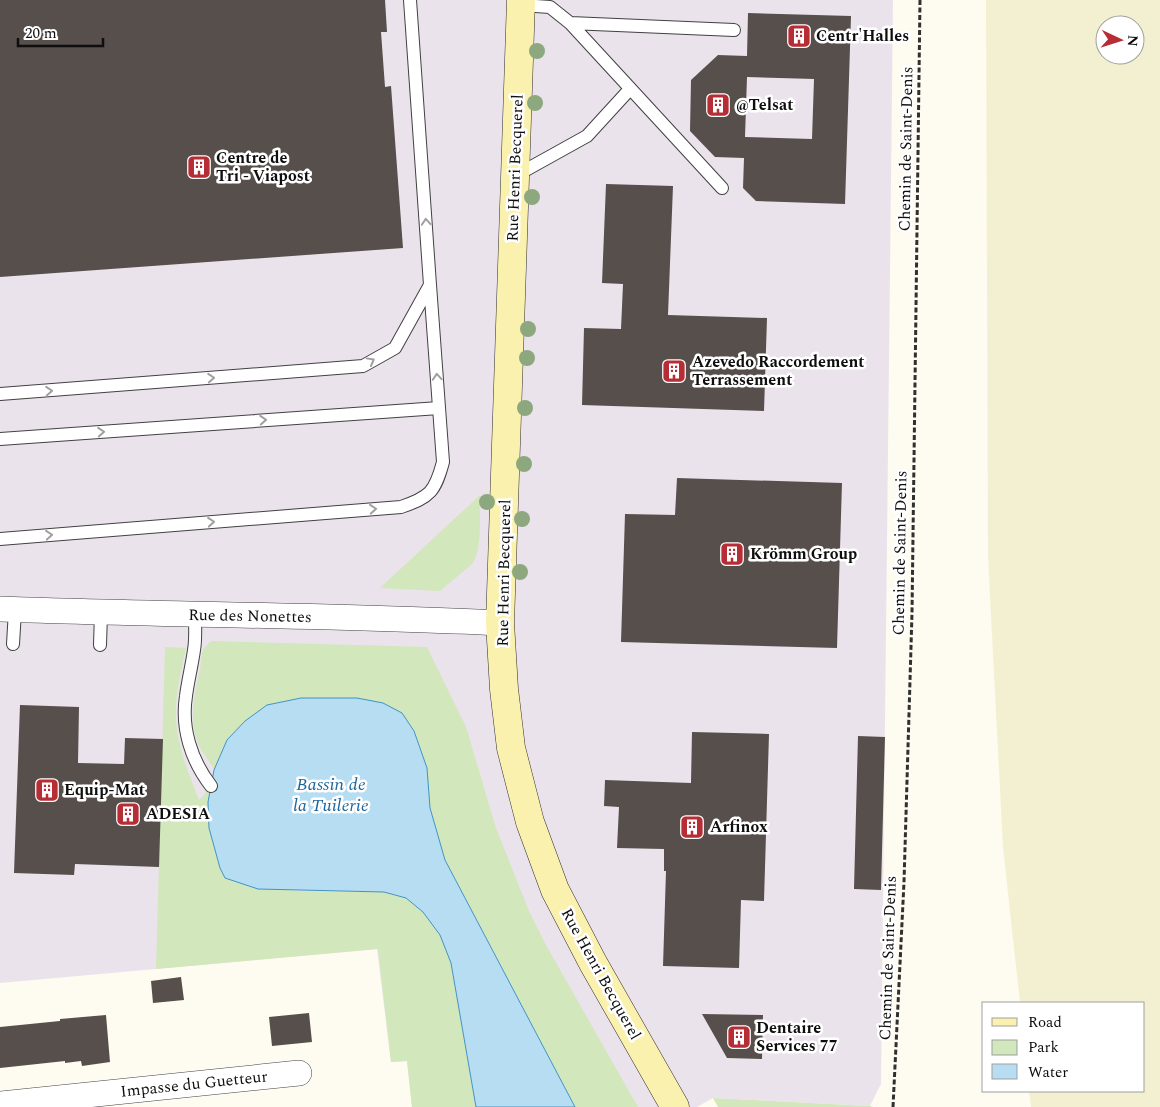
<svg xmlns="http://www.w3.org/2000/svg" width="1160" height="1107" viewBox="0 0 1160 1107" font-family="Spectral,serif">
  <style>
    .industrial { fill: #ebe3ec }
    .farmland { fill: #f3f0d1; fill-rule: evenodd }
    .green { fill: #d2e7bb }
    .water { fill: #b7ddf3; stroke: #4293c6 }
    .building { fill: #564f4b; fill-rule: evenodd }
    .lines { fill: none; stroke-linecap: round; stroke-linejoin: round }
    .lane-casing { stroke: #414141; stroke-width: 14 }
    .street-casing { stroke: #414141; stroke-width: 26 }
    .secondary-casing { stroke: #303030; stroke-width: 29 }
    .path { stroke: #303030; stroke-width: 3; stroke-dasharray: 5 2.5; stroke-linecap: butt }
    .lane { stroke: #fff; stroke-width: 12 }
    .street { stroke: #fff; stroke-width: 25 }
    .secondary { stroke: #fbf1ae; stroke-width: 28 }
    .tree { fill: #8da77e }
    .oneway { stroke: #9f9f9f }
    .labels { text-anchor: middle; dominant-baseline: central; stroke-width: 5; stroke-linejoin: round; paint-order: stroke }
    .poi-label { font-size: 16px; font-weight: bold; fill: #0e0e0e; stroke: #fff; text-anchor: start }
    .street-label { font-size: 16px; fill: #0e0e0e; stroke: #fff }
    .water-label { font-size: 18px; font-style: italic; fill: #1d659a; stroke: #fff }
  </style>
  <rect width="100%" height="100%" fill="#fefbf0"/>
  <path class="industrial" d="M0 0H893L881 1084 870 1106 713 1098 697 1107H412L407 1061 391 1062 377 949 0 983Z"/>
  <path class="farmland" d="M986 0H1160V1107H1031L1029 1091H1144V1003H1020L1003 847 988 557ZM1105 25H1135V55H1105Z"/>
  <path class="green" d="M480 495C479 513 483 550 472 564L440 591 380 588Z
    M211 641 427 647 466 727 496 828 529 911 546 945 638 1107H575L445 860 430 808 427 768 357 698H301L227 740 214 770C210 760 202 754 198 743 188 720 195 693 200 669 201 663 201 655 203 650 205 647 209 643 211 641Z
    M165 647 186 648C182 668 176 689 176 710 175 741 188 772 199 800L204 795 210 784 211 786 209 828 220 868 225 878 297 891 384 892 406 898 423 912 440 935 451 963 476 1107H412L407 1061 391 1062 378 949 156 969Z
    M713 1098 870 1106 873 1107H718Z"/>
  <path class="water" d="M301 698H357L383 703 402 713 414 731 427 768 430 808 445 860 575 1107H476L451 963 440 935 423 912 406 898 384 892 258 889 225 878 220 868 209 828 208 802 214 770 227 740 245 721 267 705Z"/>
  <path class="building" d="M0 0H385L387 32H381L385 87 391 86 403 248 0 277Z
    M748 13 851 16 845 204 756 201 743 188 744 158 715 157 690 131 691 80 718 55 747 56ZM747 77 814 79 812 139 745 137Z
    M606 184 673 186 668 315 767 318 764 411 582 405 584 328 621 329 623 284 602 283Z
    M677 478 842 483 837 648 621 642 625 514 675 515Z
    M20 705 79 707 78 763 124 764 125 738 163 739 159 867 75 864 74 875 14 873Z
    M692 732 769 734 764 901 741 900 739 968 663 966 666 871H664V849L617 848 619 807 604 806 605 780 691 783Z
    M858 736 885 737 881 890 854 889Z
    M181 977 184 1000 153 1003 151 981Z
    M309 1013 312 1042 272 1046 269 1017Z
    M702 1014 763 1015 762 1059 727 1058Z
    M106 1015 110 1062 82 1066 81 1061 65 1063V1061L0 1068V1027L60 1021V1019Z"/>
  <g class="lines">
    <g class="lane-casing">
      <path id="lane" d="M521 5 550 7 570 23 722 188
        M570 23 734 30
        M515 176 587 136 630 89
        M0 394 363 366 395 348 430 285 410 0
        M0 439 439 408
        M0 539 401 507C430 497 435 492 443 462L430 285
        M195 615C195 627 196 639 194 650 192 665 188 680 186 696 181 728 191 760 211 786
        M13 644 15 610
        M100 645 101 613"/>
    </g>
    <g class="street-casing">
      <path id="street" d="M0 609C167 615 334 615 500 623
        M0 1104 299 1073"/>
    </g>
    <g class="secondary-casing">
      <path id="secondary" d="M521 0 500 623 504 689 511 748 530 822 555 890 593 963 675 1107"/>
    </g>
    <path class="path" d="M893 1107 904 882 912 613 920 0"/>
    <use href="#lane" class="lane"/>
    <use href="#street" class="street"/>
    <use href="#secondary" class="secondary"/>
  </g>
  <g class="tree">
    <circle cx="537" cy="51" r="8"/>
    <circle cx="535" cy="103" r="8"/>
    <circle cx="532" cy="197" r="8"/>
    <circle cx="528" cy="329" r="8"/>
    <circle cx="527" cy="358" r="8"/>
    <circle cx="525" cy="408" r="8"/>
    <circle cx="524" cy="464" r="8"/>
    <circle cx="487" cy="502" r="8"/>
    <circle cx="522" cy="519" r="8"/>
    <circle cx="520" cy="572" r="8"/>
  </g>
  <defs><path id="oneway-chevron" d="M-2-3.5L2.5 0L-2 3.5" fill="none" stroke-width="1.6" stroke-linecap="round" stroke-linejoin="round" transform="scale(1.25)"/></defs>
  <g class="oneway">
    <use href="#oneway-chevron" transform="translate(426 222) rotate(-94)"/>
    <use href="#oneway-chevron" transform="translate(371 361) rotate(-29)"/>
    <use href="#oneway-chevron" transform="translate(437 377) rotate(-94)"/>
    <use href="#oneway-chevron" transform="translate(211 378) rotate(-4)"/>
    <use href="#oneway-chevron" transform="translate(49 391) rotate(-4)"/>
    <use href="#oneway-chevron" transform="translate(263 420) rotate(-4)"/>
    <use href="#oneway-chevron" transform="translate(101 432) rotate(-4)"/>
    <use href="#oneway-chevron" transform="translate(373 509) rotate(-5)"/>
    <use href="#oneway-chevron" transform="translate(211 522) rotate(-5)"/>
    <use href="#oneway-chevron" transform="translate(49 535) rotate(-5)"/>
  </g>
  <defs>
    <g id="building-square" transform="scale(1.25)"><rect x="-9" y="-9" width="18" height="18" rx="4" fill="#b72d35" stroke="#fff"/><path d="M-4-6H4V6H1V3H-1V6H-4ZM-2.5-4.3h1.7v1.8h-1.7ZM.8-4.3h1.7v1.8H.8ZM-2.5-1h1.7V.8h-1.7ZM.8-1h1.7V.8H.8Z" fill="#fff"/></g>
  </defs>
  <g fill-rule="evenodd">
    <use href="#building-square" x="799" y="36"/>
    <use href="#building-square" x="718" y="105"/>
    <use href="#building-square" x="199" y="167"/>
    <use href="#building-square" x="674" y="371"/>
    <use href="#building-square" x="732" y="554"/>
    <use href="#building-square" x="47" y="790"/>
    <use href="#building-square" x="128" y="814"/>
    <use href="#building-square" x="692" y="827"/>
    <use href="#building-square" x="739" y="1037"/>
  </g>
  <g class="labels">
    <g class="poi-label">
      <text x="816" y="36">Centr'Halles</text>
      <text x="736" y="105">@Telsat</text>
      <text x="216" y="158">Centre de<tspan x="216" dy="18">Tri - Viapost</tspan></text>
      <text x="692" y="362">Azevedo Raccordement<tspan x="692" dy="18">Terrassement</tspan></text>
      <text x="750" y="554">Krömm Group</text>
      <text x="64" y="790">Equip-Mat</text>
      <text x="146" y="814">ADESIA</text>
      <text x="710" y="827">Arfinox</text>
      <text x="756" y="1028">Dentaire<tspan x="756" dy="18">Services 77</tspan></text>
    </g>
    <g class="street-label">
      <text transform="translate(906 149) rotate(-89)">Chemin de Saint-Denis</text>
      <text transform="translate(515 168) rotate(-88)">Rue Henri Becquerel</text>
      <text transform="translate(900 553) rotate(-89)">Chemin de Saint-Denis</text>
      <text transform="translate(504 573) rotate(-89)">Rue Henri Becquerel</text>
      <text transform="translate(250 616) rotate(1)">Rue des Nonettes</text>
      <text transform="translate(888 958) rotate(-88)">Chemin de Saint-Denis</text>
      <text transform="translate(601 974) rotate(61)">Rue Henri Becquerel</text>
      <text transform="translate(194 1084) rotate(-6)">Impasse du Guetteur</text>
    </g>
    <g class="water-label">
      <text x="331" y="784">Bassin de<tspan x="331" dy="21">la Tuilerie</tspan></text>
    </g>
  </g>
  <rect x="982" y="1002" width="162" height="90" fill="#ffffff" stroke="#9f9f9f"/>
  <rect x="992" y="1018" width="25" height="8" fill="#fbf1ae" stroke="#9f9f9f"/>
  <text x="1028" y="1027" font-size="15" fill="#0e0e0e">Road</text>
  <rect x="992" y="1040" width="25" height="15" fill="#d2e7bb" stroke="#9f9f9f"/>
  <text x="1028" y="1052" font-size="15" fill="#0e0e0e">Park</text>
  <rect x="992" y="1064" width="25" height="15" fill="#b7ddf3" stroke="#9f9f9f"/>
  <text x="1028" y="1077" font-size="15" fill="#0e0e0e">Water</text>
  <g transform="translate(1120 40) rotate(94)"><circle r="24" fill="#ffffff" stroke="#9f9f9f"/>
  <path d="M0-4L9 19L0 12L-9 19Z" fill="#b72d35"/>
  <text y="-8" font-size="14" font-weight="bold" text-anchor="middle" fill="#0e0e0e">N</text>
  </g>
  <path d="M18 38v8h85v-8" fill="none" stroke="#0e0e0e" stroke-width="2.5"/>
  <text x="25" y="38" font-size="15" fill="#0e0e0e" stroke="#ffffff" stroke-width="4" paint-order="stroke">20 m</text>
</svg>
